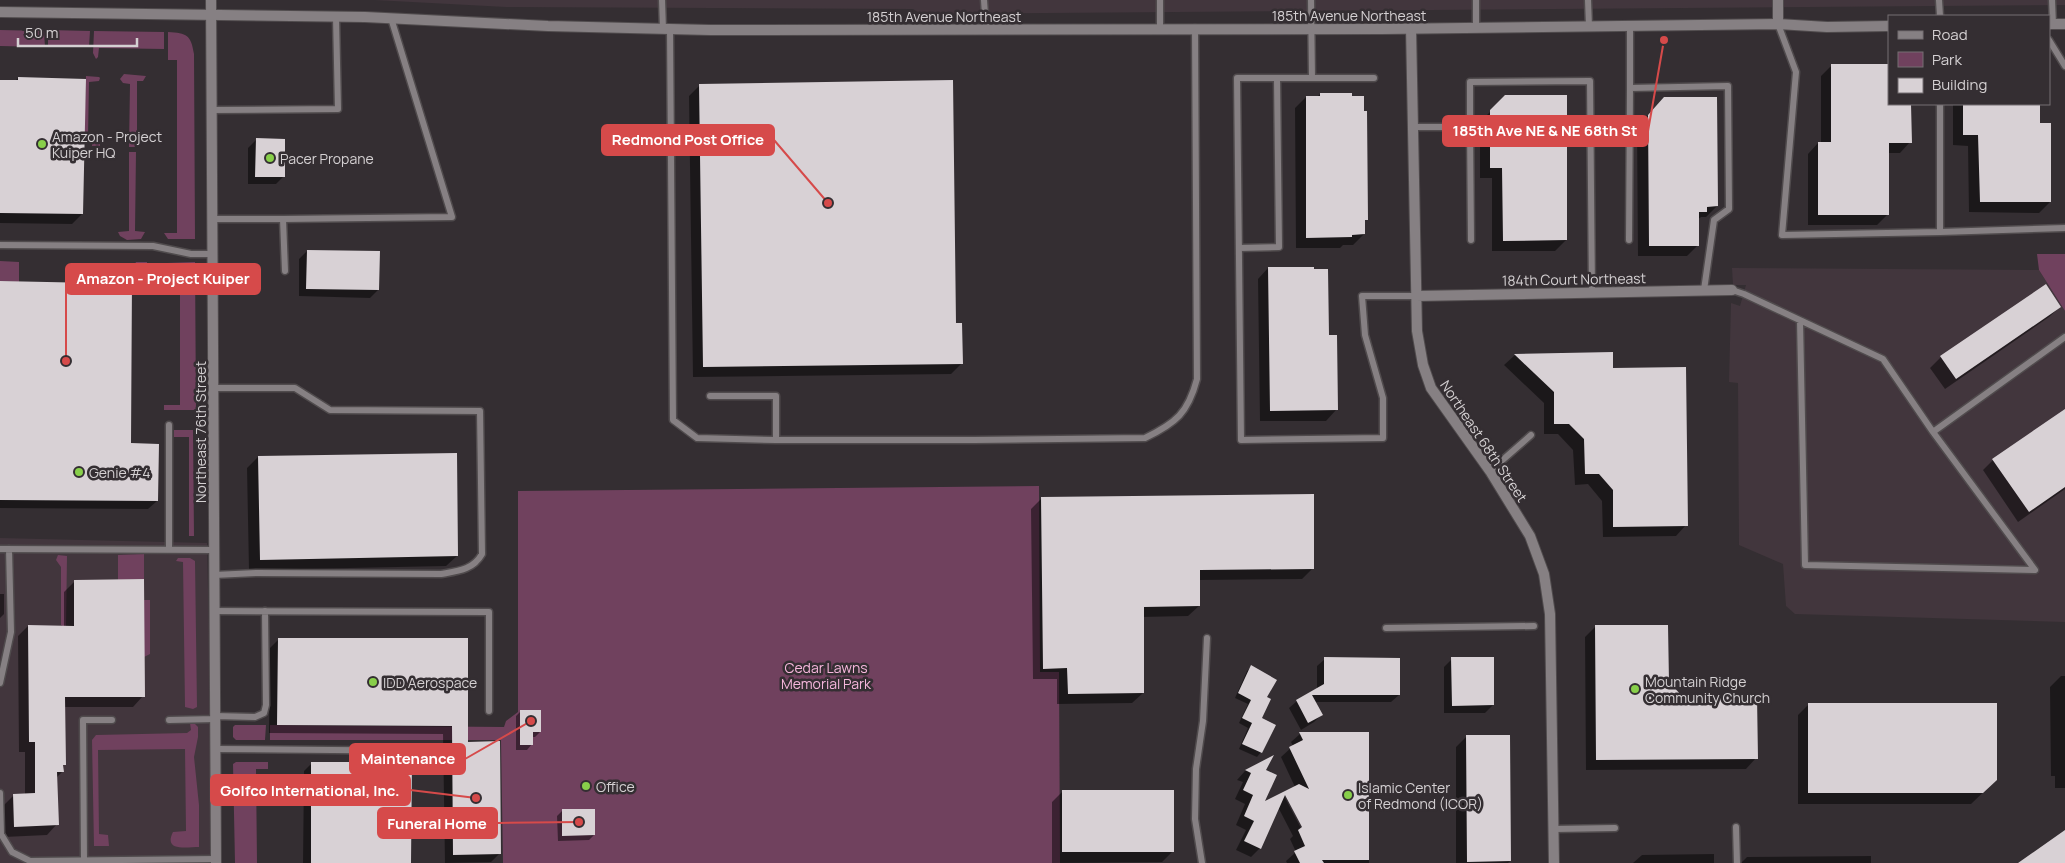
<svg xmlns="http://www.w3.org/2000/svg" width="2065" height="863" viewBox="0 0 2065 863" font-family="Manrope,sans-serif">
  <style>
    .built { fill: #42363d }
    .green { fill: #70415e }
    .shadow { fill: #0007; fill-rule: evenodd }
    .building { fill: #d8d1d5 }
    .lines { fill: none; stroke-linecap: round; stroke-linejoin: round }
    .service-casing { stroke: #504b4d; stroke-width: 9 }
    .minor-casing { stroke: #504b4d; stroke-width: 12 }
    .tertiary-casing { stroke: #504b4d; stroke-width: 12 }
    .service { stroke: #868083; stroke-width: 6 }
    .minor { stroke: #868083; stroke-width: 10 }
    .tertiary { stroke: #868083; stroke-width: 10 }
    .poi-dot { fill: #88cf4a; stroke: #342e32; stroke-width: 2 }
    .labels { text-anchor: middle; dominant-baseline: central; stroke-width: 5; stroke-linejoin: round; paint-order: stroke }
    .street-label { font-size: 14px; fill: #d4d0d2; stroke: #342e32 }
    .poi-label { font-size: 14px; fill: #d4d0d2; stroke: #342e32; text-anchor: start }
    .park-label { font-size: 14px; fill: #f6b6dc; stroke: #342e32 }
    .leader { fill: none; stroke: #d64a4a; stroke-width: 2 }
    .callout-dot { fill: #d64a4a; stroke: #342e32; stroke-width: 2 }
    .callout { fill: #d64a4a; stroke: #d64a4a; stroke-width: 2 }
    .callout-label { font-size: 15px; text-anchor: middle; font-weight: bold; fill: #fff }
  </style>
  <rect width="100%" height="100%" fill="#342e32"/>
  <path class="built" d="M374 0H2065V5L921 14 913 9 506 7Z
    M1732 268 2039 270 2065 311V622L1795 614 1786 606 1783 564 1739 545 1738 383 1729 382 1731 303 1740 306 1746 285H1733Z
    M0 538 207 543 214 863H0Z"/>
  <path class="green" d="M0 30 44 31 45 47 0 46Z
    M48 30 90 31 89 47H48Z
    M94 31 164 32V49L99 48 98 57 96 59 93 53Z
    M168 32C187 33 191 35 194 54L195 239H168L164 233H177V60H168Z
    M124 74 146 76 143 81H137V147H129L130 84 123 83 120 79Z
    M86 76 99 77 100 78 99 81 89 82 88 136 100 137V146H92V139L84 138Z
    M129 152H136L135 231 145 232 141 239 127 240 120 236 118 232 129 231Z
    M2037 254H2065V311L2039 270Z
    M0 261 19 262V282L0 281Z
    M136 262H147V272L133 279H94V274H130Z
    M195 262 196 410H164V405H180V266H166L167 263Z
    M174 430H193L194 536H189V437H174Z
    M1039 486 1040 672H1059L1060 863H503L501 740H270V725L504 727 506 721 518 712V491Z
    M144 554V579L118 580V555Z
    M58 555 67 556 66 628 61 625V567L56 560Z
    M178 558H190L195 561 197 707 193 709 185 707 183 562 176 561Z
    M144 600H150V654L144 657Z
    M190 723H194L198 727V737L194 757 199 805V847C187 847 163 852 173 832L186 831 185 749 98 750 99 834 108 835 109 846H94L92 740 96 735 187 733 191 730Z
    M235 725H266L265 740H236L233 737V727Z
    M236 762H268V769H256L257 863H235L233 764Z"/>
  <path class="shadow" d="M1832 65 1889 104H1910V142L1900 153H1888V214L1877 225H1808V154L1818 143H1821V76Z
    M18 78 82 214 72 224 0 223V81H15Z
    M700 85 955 324 962 363 951 374 693 377 689 96Z
    M1320 94 1366 219 1364 222V234L1353 245H1343L1340 248H1296L1295 108 1306 97H1317Z
    M1506 96 1566 240 1555 251H1492V178H1480V122Z
    M1953 104H2039V124L2050 202 2039 213 1969 212 1968 146 1953 145Z
    M1653 110 1717 206 1706 217H1701L1697 220 1698 245 1687 256H1638L1637 127Z
    M256 140 284 176 276 184H248V148Z
    M307 251 378 290 370 298 299 296V259Z
    M1268 268 1327 336 1336 410 1326 421H1260L1258 279Z
    M94 280 130 444 157 501 148 509 0 508V283L90 284Z
    M2060 307 2049 317 1945 389 1930 368 1941 357Z
    M1612 354V370L1686 525 1676 536 1603 537 1602 501 1588 484 1575 485 1573 450 1558 434H1544V403L1504 365 1515 355Z
    M2065 410V489L2018 522 1983 470 1993 460Z
    M258 457 457 556 446 566 249 570 247 468Z
    M1042 498 1313 568 1302 579 1199 580V606L1188 616 1142 617 1143 693 1132 703 1057 704V679H1033L1031 509Z
    M75 581 143 696 133 707H64V764L62 766V772L56 778 57 824 47 835 4 837 3 806 14 795H25V752H19L18 636 28 626 64 627V592Z
    M0 594H4V614L0 618Z
    M1595 627 1667 683 1681 698 1756 758 1746 769 1586 770 1585 637Z
    M278 640H467V743L500 853 491 862 445 863 443 734 269 733 270 648Z
    M1325 659 1399 695 1391 702H1314L1321 715 1314 722 1301 730 1289 708 1297 701 1317 690V666Z
    M1452 659 1493 705 1485 713H1444V667Z
    M1251 667 1266 697 1261 718V752L1257 757 1239 749 1248 728 1239 723 1248 704 1235 698 1247 671Z
    M2061 676H2065V788H2055V776H2051L2050 687Z
    M1809 704 1996 780 1971 804H1798V715Z
    M521 711 540 732 535 737H532V744L527 750H516V716Z
    M1300 734H1368L1369 863H1287L1286 861 1296 852 1290 839 1293 836 1278 807 1260 848 1251 857 1236 850 1246 830 1236 825 1245 804 1235 799 1243 782 1237 780 1245 771 1271 758 1265 771 1262 803 1295 787 1281 757 1293 746 1291 742ZM1283 794H1286L1306 832 1304 834Z
    M1467 736 1510 861 1508 863H1456V747Z
    M312 763 410 863H303L304 771Z
    M1063 791 1173 851 1162 862 1052 863V802Z
    M562 811 594 835 589 840 558 841 557 816Z
    M1714 854V863H1633L1642 855Z
    M1871 856V863H1741L1747 857Z"/>
  <path class="building" d="M1831 64H1889V104H1911L1912 143H1889V215H1818V142H1831Z
    M18 77 86 79 83 214 0 213V80H18Z
    M953 80 956 323H962L963 364 703 367 699 84Z
    M1320 93H1352V96H1364V111H1367L1368 220H1365V234L1352 235V237L1306 238V96H1320Z
    M1505 95H1567V240L1503 241 1502 168H1490V110Z
    M1664 97H1717L1718 206 1707 207V212H1699V246H1649L1648 115Z
    M1963 104H2040V123H2051V202H1980L1978 135H1963Z
    M256 138 285 139V177H255Z
    M307 250 380 251 379 290 306 289Z
    M1268 267H1314V269H1328L1329 335H1337L1338 410 1270 411Z
    M94 279 132 280 131 443 159 444 158 501 0 500V281L94 283Z
    M2046 284 2061 307 1956 379 1940 356Z
    M1613 352V368L1686 367 1688 526 1613 527V490L1599 474H1585L1584 439 1569 424H1554V392L1514 354Z
    M2065 409V487L2029 512 1992 459Z
    M457 453 458 556 260 560 258 456Z
    M1314 494V569L1200 570V606L1144 607V693L1068 694 1067 668 1043 669 1041 497Z
    M144 579 145 697H65L66 765H63L64 772H57L59 825 14 827 13 794 35 793V742H29L28 625 74 626V580Z
    M1595 625H1668L1669 682 1682 696H1757L1758 759 1596 760Z
    M278 638H468V742L500 741 501 854 453 855 452 726 277 725Z
    M1324 657 1400 658V695H1312L1323 715 1308 723 1296 700 1324 684Z
    M1451 657H1494V705L1452 706Z
    M1251 665 1277 680 1267 697 1271 699 1262 718 1276 725 1262 753 1242 744 1252 723 1242 718 1251 700 1238 693Z
    M1808 703H1997V780L1983 793H1808Z
    M520 710H541V732H533V745H520Z
    M1299 732H1369V860H1322L1324 863H1300L1294 851 1305 846 1298 830 1302 827 1285 795 1261 849 1244 841 1254 821 1244 816 1253 795 1243 790 1251 773 1245 770 1274 755 1266 770 1277 775 1265 801 1299 784 1309 789 1289 747 1303 740Z
    M1466 735H1510L1511 861 1467 862Z
    M311 762H412L411 863H311Z
    M1062 790H1174V852H1062Z
    M562 809H595V835L562 836Z
    M2065 830V863H2018Z"/>
  <g class="lines">
    <g class="service-casing">
      <path id="service" d="M662 0 663 29
        M984 0 986 29
        M1160 0V28
        M1311 0 1312 78
        M1588 0 1589 26
        M1939 0 1940 16
        M2052 0 2053 24
        M1778 24 1796 72 1782 235 1940 232V104
        M1476 27V0
        M670 29 673 420 697 438 776 440V396H710
        M2049 40 2065 66
        M1374 78H1237L1241 440 1383 438V398L1365 335 1362 296H1416
        M1630 88V25
        M211 110 338 109 336 17
        M1412 127H1470L1471 240
        M1470 127V82L1590 81 1592 293
        M212 219H283L285 271
        M283 219 452 217 391 18
        M1940 232 2065 228
        M1629 240 1630 88 1728 86 1729 209 1714 220 1704 290
        M0 245 153 246 191 254H212
        M1239 248 1279 247 1277 79
        M1732 290 1744 294 1883 359 1933 432 2035 570 1805 565 1800 321
        M213 388H295L330 410 480 411 482 554C473 570 458 571 441 574L256 573 214 575
        M169 425V550
        M1933 432 2065 337
        M776 440H974L1145 438C1176 423 1188 413 1197 379L1195 28
        M1490 471 1531 435
        M0 549 214 550
        M214 611 489 612V711
        M1386 628 1534 626
        M0 683 11 632 9 549
        M215 716 255 717 264 713 266 705 265 611
        M169 720 215 719
        M216 749 438 751
        M0 793 1 834 12 852 30 861 216 859
        M1736 827 1737 863
        M1554 829 1615 828
        M84 861 83 720H112
        M1202 863 1195 819 1196 769 1203 721 1207 638"/>
    </g>
    <g class="minor-casing">
      <path id="minor" d="M211 0 216 863
        M1778 0V24
        M1411 28 1417 331 1423 365 1431 388 1490 471 1530 536 1544 574 1550 614 1554 863
        M1416 296 1732 290"/>
    </g>
    <g class="tertiary-casing">
      <path id="tertiary" d="M0 12 365 17 548 26 710 30 1383 29 1778 24 1827 27 1889 26
        M2049 24H2065"/>
    </g>
    <use href="#service" class="service"/>
    <use href="#minor" class="minor"/>
    <use href="#tertiary" class="tertiary"/>
  </g>
  <g class="poi-dot">
    <circle cx="42" cy="144" r="5"/>
    <circle cx="270" cy="158" r="5"/>
    <circle cx="79" cy="472" r="5"/>
    <circle cx="373" cy="682" r="5"/>
    <circle cx="1635" cy="689" r="5"/>
    <circle cx="586" cy="786" r="5"/>
    <circle cx="1348" cy="795" r="5"/>
  </g>
  <g class="labels">
    <g class="street-label">
      <text x="1349" y="15">185th Avenue Northeast</text>
      <text x="944" y="16">185th Avenue Northeast</text>
      <text transform="translate(1574 279) rotate(-1)">184th Court Northeast</text>
      <text transform="translate(200 432) rotate(-90)">Northeast 76th Street</text>
      <text transform="translate(1484 441) rotate(56)">Northeast 68th Street</text>
    </g>
    <g class="poi-label">
      <text x="52" y="136">Amazon - Project<tspan x="52" dy="16">Kuiper HQ</tspan></text>
      <text x="280" y="158">Pacer Propane</text>
      <text x="89" y="472">Genie #4</text>
      <text x="1645" y="681">Mountain Ridge<tspan x="1645" dy="16">Community Church</tspan></text>
      <text x="383" y="682">IDD Aerospace</text>
      <text x="596" y="786">Office</text>
      <text x="1358" y="787">Islamic Center<tspan x="1358" dy="16">of Redmond (ICOR)</tspan></text>
    </g>
    <g class="park-label">
      <text x="826" y="667">Cedar Lawns<tspan x="826" dy="16">Memorial Park</tspan></text>
    </g>
  </g>
  <path class="leader" d="M1664 40L1648 131M828 203L774 140M66 361L66 279M531 721L465 759M476 798L410 790M579 822L497 823"/>
  <g class="callout-dot">
    <circle cx="1664" cy="40" r="5"/>
    <circle cx="828" cy="203" r="5"/>
    <circle cx="66" cy="361" r="5"/>
    <circle cx="531" cy="721" r="5"/>
    <circle cx="476" cy="798" r="5"/>
    <circle cx="579" cy="822" r="5"/>
  </g>
  <g class="callout">
    <rect x="1443" y="116" width="205" height="30" rx="5"/>
    <rect x="602" y="125" width="172" height="30" rx="5"/>
    <rect x="66" y="264" width="194" height="30" rx="5"/>
    <rect x="350" y="744" width="115" height="30" rx="5"/>
    <rect x="211" y="775" width="199" height="30" rx="5"/>
    <rect x="378" y="808" width="119" height="30" rx="5"/>
  </g>
  <g class="callout-label">
    <text x="1545" y="136">185th Ave NE &amp; NE 68th St</text>
    <text x="688" y="145">Redmond Post Office</text>
    <text x="163" y="284">Amazon - Project Kuiper</text>
    <text x="408" y="764">Maintenance</text>
    <text x="310" y="796">Golfco International, Inc.</text>
    <text x="437" y="829">Funeral Home</text>
  </g>
  <rect x="1888" y="15" width="162" height="90" fill="#342e32" stroke="#746f72"/>
  <rect x="1898" y="31" width="25" height="8" fill="#868083" stroke="#746f72"/>
  <text x="1932" y="40" font-size="15" fill="#d4d0d2">Road</text>
  <rect x="1898" y="52" width="25" height="15" fill="#70415e" stroke="#746f72"/>
  <text x="1932" y="65" font-size="15" fill="#d4d0d2">Park</text>
  <rect x="1898" y="78" width="25" height="15" fill="#d8d1d5" stroke="#746f72"/>
  <text x="1932" y="90" font-size="15" fill="#d4d0d2">Building</text>
  <path d="M18 38v8h119v-8" fill="none" stroke="#d4d0d2" stroke-width="2.5"/>
  <text x="25" y="38" font-size="15" fill="#d4d0d2" stroke="#342e32" stroke-width="4" paint-order="stroke">50 m</text>
</svg>
